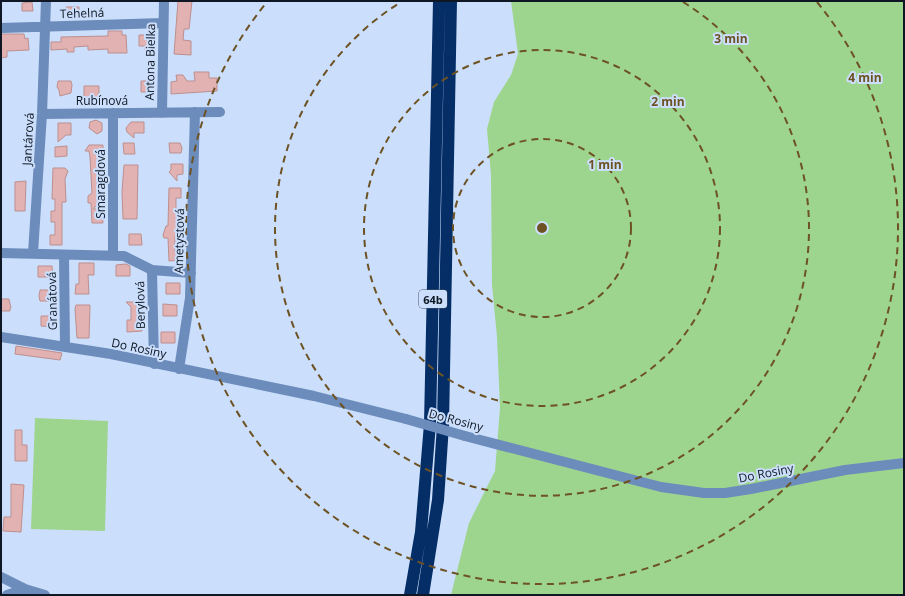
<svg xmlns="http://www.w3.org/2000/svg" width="905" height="596" viewBox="0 0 905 596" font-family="'Open Sans',sans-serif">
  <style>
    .green { fill: #9ed58e }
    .building { fill: #e2b2b2; stroke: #bd8f8f }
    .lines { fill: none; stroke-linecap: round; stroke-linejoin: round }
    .minor { stroke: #6c8cbc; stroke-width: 10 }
    .highway { stroke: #052e67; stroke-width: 12 }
    .minor-bridge { stroke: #6c8cbc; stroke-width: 10 }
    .ring { fill: none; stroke: #6d5224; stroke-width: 2; stroke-dasharray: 7 5 }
    .labels { text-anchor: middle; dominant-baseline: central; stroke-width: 4; stroke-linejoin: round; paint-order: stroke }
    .shield { fill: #cbdefb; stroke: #475364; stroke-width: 1 }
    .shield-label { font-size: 11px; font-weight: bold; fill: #0e1723 }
    .street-label { font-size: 12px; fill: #0e1723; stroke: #cbdefb }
    .centre { fill: #6d5224; stroke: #cbdefb; stroke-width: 2 }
    .ring-label { font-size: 12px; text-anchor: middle; font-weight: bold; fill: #6d5224; stroke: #cbdefb; stroke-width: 4; stroke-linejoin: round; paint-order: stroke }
  </style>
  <rect width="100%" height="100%" fill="#cbdefb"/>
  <path class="green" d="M511 1H904V595H451L469 523 495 471 500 408 497 337 492 285 491 175 487 129 494 102 511 75 518 54Z
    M35 418 108 421 105 531 31 529Z"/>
  <path class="building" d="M178 1H192L189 29H184L183 40 191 41V55L174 54Z
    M32 2 33 11H22V3Z
    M66 7H79V17L67 18V14L63 13 66 11Z
    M108 31H122V35H126L127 53H108V49L88 50V46L74 47V52H67V49L51 50V42H61V37L108 36Z
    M1 34H24L25 39 28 38 29 50 7 51V57L1 58Z
    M139 35H152V50H145V46H139Z
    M194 72H209V78H217V91L171 94V82L177 81 176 75H183L187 81H195Z
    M58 81H71L72 85 71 93 60 96 59 90 57 87Z
    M141 81H152L153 92H141Z
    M84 86H99V100L91 101V98H84Z
    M96 120 102 123V131L97 134 89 128 90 122Z
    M131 122H144V133H134V138L127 132 126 128Z
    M58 123H71V135H66L58 142Z
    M123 143H134L135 154H124Z
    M169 143H180L182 148 181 153H170Z
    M89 145H103V154H98V164H103L105 167V180H102L103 199 93 209H102L103 223H92L91 203H88V196L92 193 90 157 89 151H85Z
    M67 146V156L55 157V147Z
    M171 164H183V174L177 175V181L169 172 171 170Z
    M124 165H138L137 219H123L122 192Z
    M53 168H65L68 171 65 179 66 202H62V245H50V235H55V222H51V211H55V199H52Z
    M26 181 25 211H15V182Z
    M169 188H181V198H176V211H182V220H180L182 237 175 236V252L181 251V260L169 261 168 238H164L163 235 166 226H168Z
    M129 234H141L142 245H129Z
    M79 263H94V275H88L89 294H75L76 284H79Z
    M126 264 130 266V276H116V265Z
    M38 266H52L53 277H38Z
    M166 283H180V294H166Z
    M40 290H54V301H40L39 296Z
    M1 299H9L11 308H10V311H1Z
    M126 302H142V312H140L142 331 127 332V320H131V307Z
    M163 304 177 305V316H163Z
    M76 305H90L89 338H77L75 309Z
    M41 316H55V327L41 326Z
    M161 332H175V343H161Z
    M16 346 62 353 60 360 15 354Z
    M15 430H22V445H27V461H15Z
    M11 484 24 485 21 532 3 531 4 517H11Z"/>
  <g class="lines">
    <path class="minor" d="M1 28 163 23
      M162 113 164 1
      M42 114 220 112
      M1 253 124 256 152 270 191 273
      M33 253 42 114 46 1
      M64 255 65 347
      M113 255V113
      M152 270 154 364
      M1 337 111 354 314 396 406 419
      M179 369 190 298 195 112
      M465 436 661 487 704 493H725L751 489 845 470 904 463
      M1 577 25 589 45 595
      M7 595 25 589"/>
    <path class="highway" d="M410 595 421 532 430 424 439 1
      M423 595 438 500 443 425 451 1"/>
    <path class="minor-bridge" d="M406 419 465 436"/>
  </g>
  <g class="ring">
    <circle cx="542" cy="228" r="89"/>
    <circle cx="542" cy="228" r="178"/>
    <path d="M683 2A267 267 0 1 1 401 2"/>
    <path d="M817 2A356 356 0 1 1 267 2"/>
  </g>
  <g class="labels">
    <rect class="shield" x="419" y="290" width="28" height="18" rx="3"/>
    <g class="shield-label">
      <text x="433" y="299">64b</text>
    </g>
    <g class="street-label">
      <text transform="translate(82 13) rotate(-2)">Tehelná</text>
      <text transform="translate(150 62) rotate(-89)">Antona Bielka</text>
      <text x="102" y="100">Rubínová</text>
      <text transform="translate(28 139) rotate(-87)">Jantárová</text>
      <text transform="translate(100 184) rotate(-90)">Smaragdová</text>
      <text transform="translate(179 241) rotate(-89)">Ametystová</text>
      <text transform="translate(52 301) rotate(-91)">Granátová</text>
      <text transform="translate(140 305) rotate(-91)">Berylová</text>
      <text transform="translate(139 348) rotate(12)">Do Rosiny</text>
      <text transform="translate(456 420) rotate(15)">Do Rosiny</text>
      <text transform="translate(766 473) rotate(-11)">Do Rosiny</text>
    </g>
  </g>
  <circle cx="542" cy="228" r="6" class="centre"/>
  <g class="ring-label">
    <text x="731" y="43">3 min</text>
    <text x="865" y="82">4 min</text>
    <text x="668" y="106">2 min</text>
    <text x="605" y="169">1 min</text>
  </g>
  <rect width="905" height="596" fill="none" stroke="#0e1723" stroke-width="4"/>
</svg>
